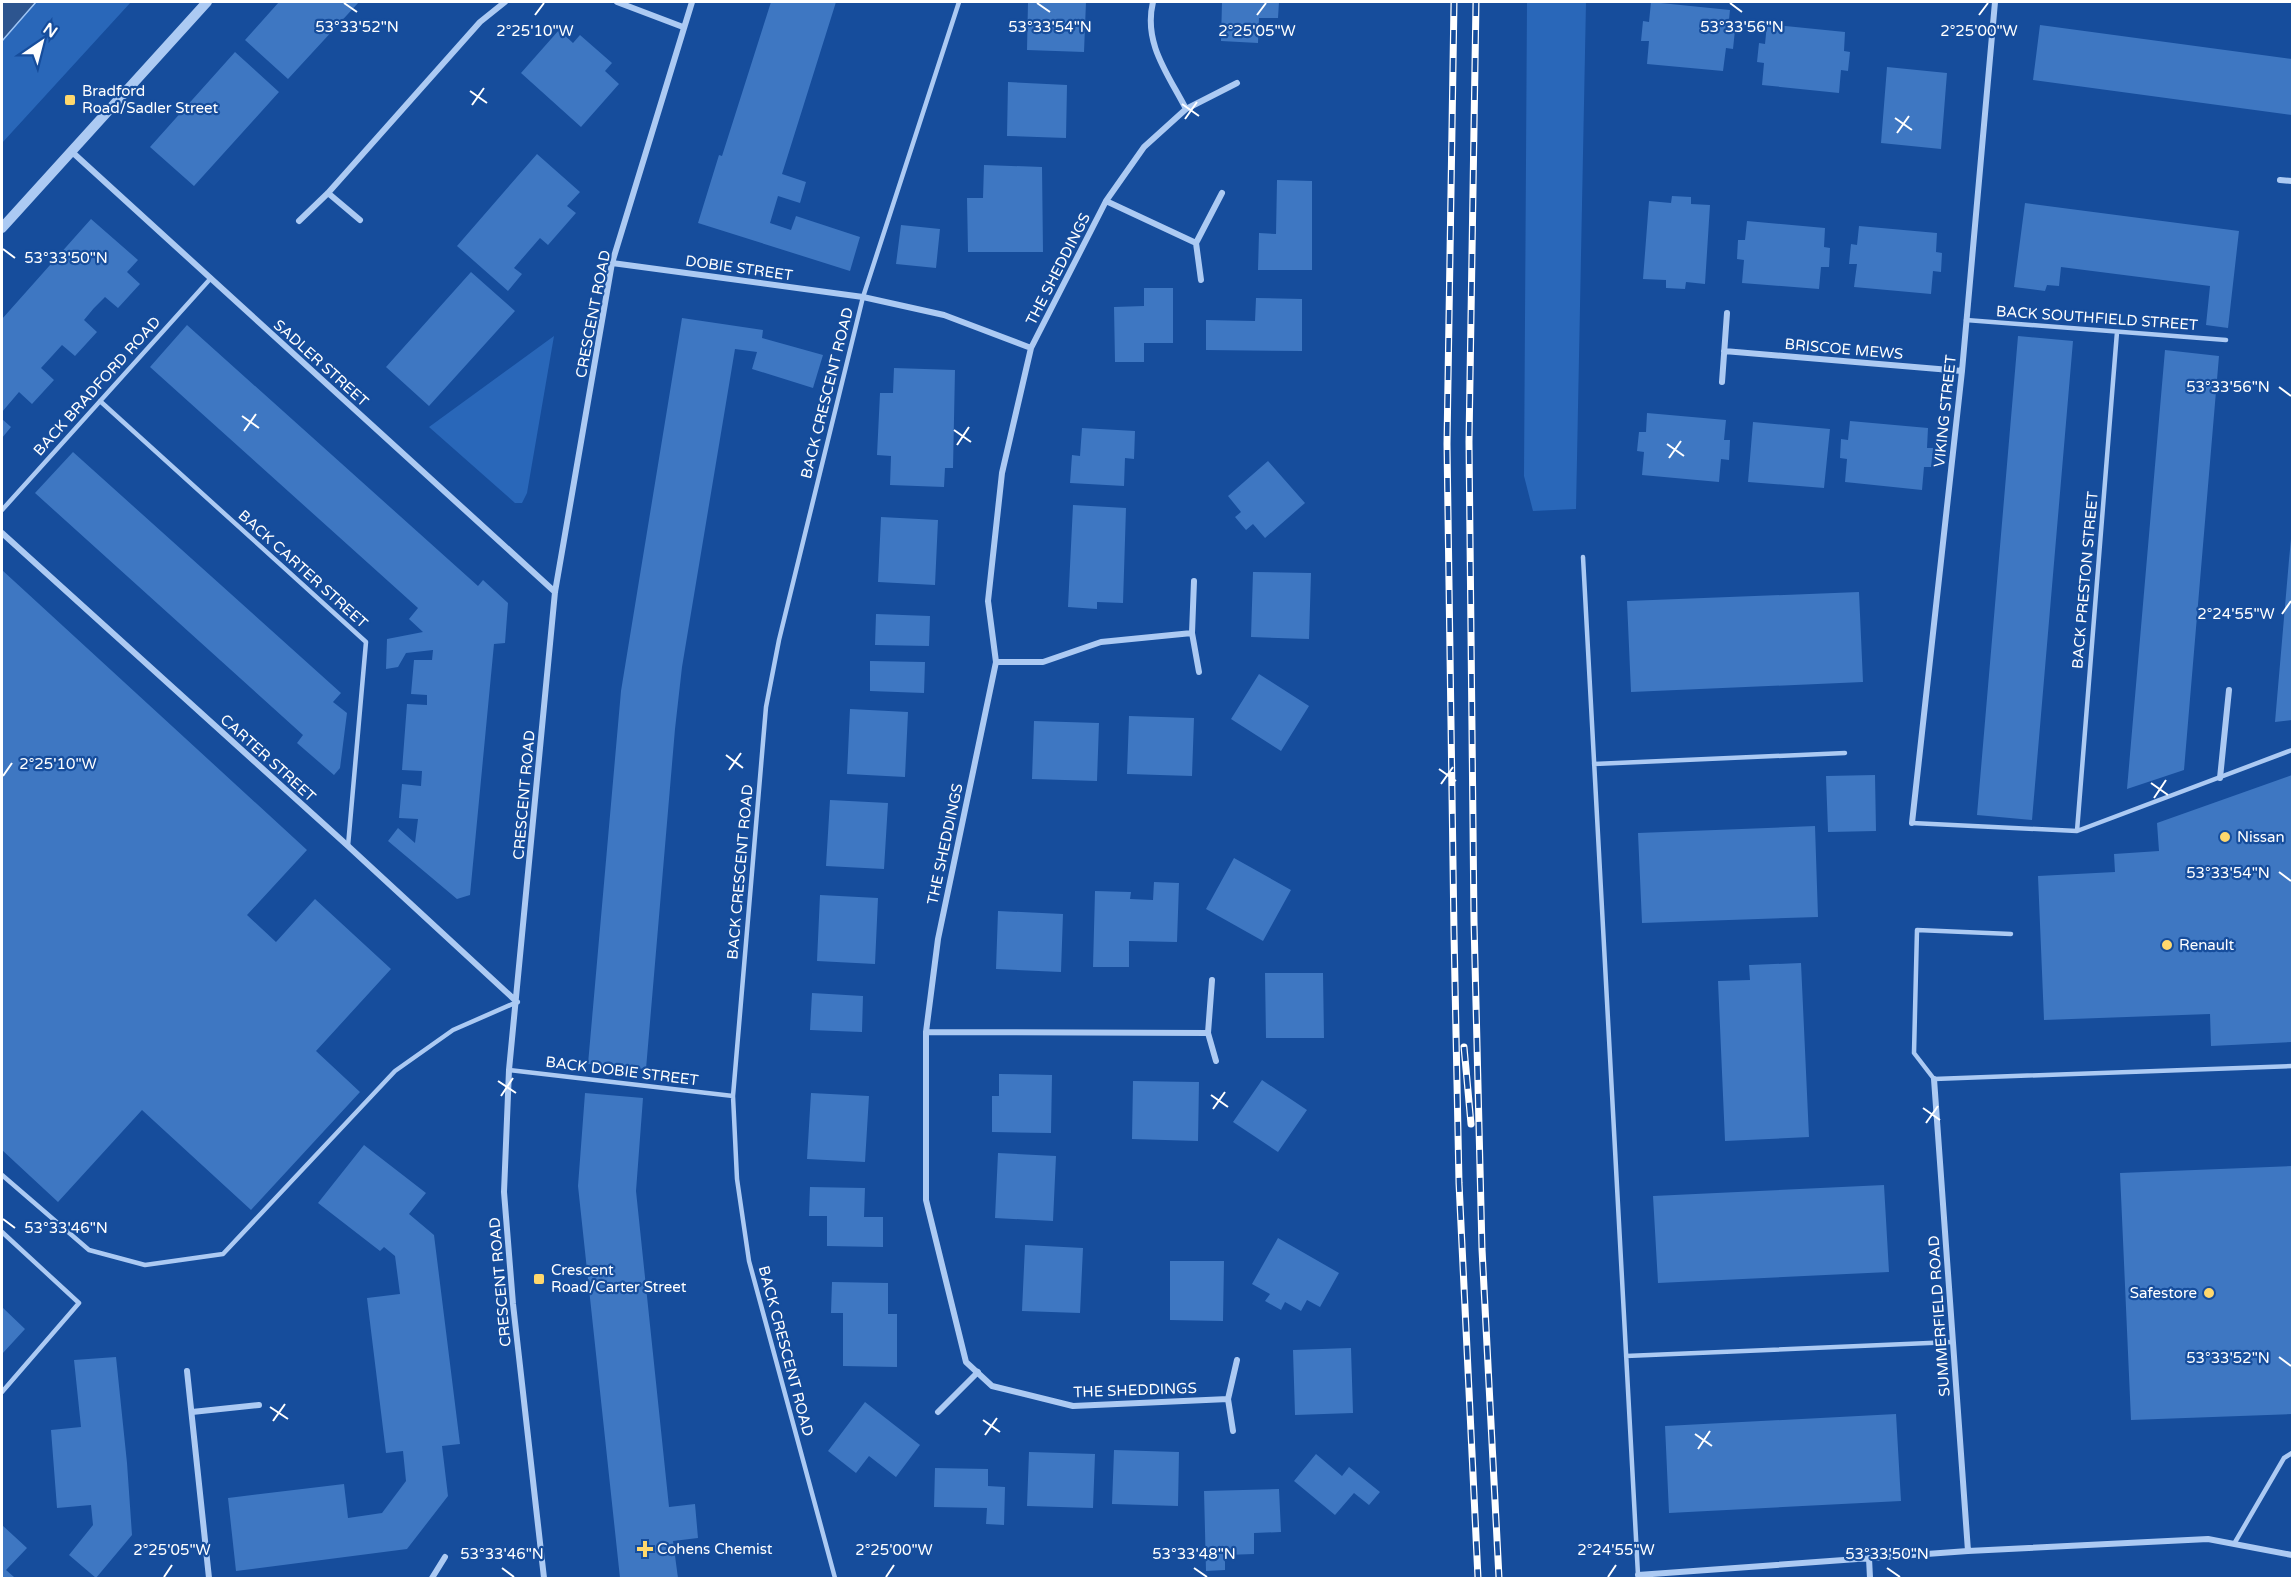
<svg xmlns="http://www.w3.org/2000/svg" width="2294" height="1580" viewBox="0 0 2294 1580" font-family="'Varela Round',sans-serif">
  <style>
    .green { fill: #2967b9 }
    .water { fill: #2d558f; stroke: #9ec5f5; stroke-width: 1.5 }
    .building { fill: #3e77c2 }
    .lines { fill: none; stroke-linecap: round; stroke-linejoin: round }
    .service { stroke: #accaf3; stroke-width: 4.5 }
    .minor { stroke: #accaf3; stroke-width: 6 }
    .tertiary { stroke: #accaf3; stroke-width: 10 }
    .rail-casing { stroke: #fff; stroke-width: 7 }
    .rail { stroke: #164d9c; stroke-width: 4.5; stroke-dasharray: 14; stroke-linecap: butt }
    .ticks { fill: none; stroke: #fff; stroke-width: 2 }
    .poi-dot { fill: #ffd86d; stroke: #164d9c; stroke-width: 2 }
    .labels { text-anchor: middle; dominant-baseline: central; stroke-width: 4.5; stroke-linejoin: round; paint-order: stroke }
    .poi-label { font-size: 15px; fill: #fff; stroke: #164d9c; text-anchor: start }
    .street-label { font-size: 15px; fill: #fff; stroke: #164d9c }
    .ticks-label { font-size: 15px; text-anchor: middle; fill: #fff; stroke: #164d9c; stroke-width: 4.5; stroke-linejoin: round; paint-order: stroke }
  </style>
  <rect width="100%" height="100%" fill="#164d9c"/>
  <path class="green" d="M36 2H131L2 143V41Z
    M1527 2H1586L1576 509 1533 511 1524 476Z
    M554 336 527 493 522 503H515L429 427Z"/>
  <path class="water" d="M2 2H36L2 41Z"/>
  <path class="building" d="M279 2H359L288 79 245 40Z
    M771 2H836L782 174 806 182 800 203 778 196 770 223 791 230 796 216 860 237 850 271 698 223 719 155 722 156Z
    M1028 2H1086L1084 52 1027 50Z
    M1222 2H1279L1278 18H1259L1258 43 1221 41Z
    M1651 2 1730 10 1728 29 1735 30 1733 49 1726 48 1723 71 1647 64 1649 41H1641L1643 21 1649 22Z
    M1767 24 1845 32 1844 51 1850 52 1848 71 1841 70 1839 93 1762 85 1764 63 1757 62 1759 43 1765 44Z
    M2040 25 2292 59V115L2033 80Z
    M559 30 573 43 580 35 612 63 605 71 619 84 581 127 521 73Z
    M235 52 279 92 194 186 150 147Z
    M1887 67 1947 73 1941 149 1881 143Z
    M1008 82 1067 85 1066 138 1007 136Z
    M537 154 580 192 567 206 576 213 548 245 540 238 514 268 522 274 508 291 457 246Z
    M984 165 1042 167 1043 252H968L967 198H983Z
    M1277 180 1312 181V270H1258L1259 233 1276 234Z
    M1672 196 1691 197V204L1710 205 1705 284 1686 282 1685 289 1666 288V280L1643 279 1649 201 1671 203Z
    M2025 203 2239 231 2228 328 2206 325 2210 286 2061 267 2059 286 2047 285 2045 291 2014 287Z
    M91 219 138 260 127 272 140 284 118 308 105 297 94 308 84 320 97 332 75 356 62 345 52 356 41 368 54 380 32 404 19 392 2 412V319Z
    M1747 221 1825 228 1824 247 1830 248 1829 267H1821L1819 289 1742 283 1744 260 1737 259 1738 240H1745Z
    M901 225 940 229 936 268 896 264Z
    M1859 226 1937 233 1936 252 1942 253 1941 272 1933 271 1931 294 1854 287 1857 264H1849L1851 244 1857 245Z
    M471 272 515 311 429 406 386 367Z
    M1144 288H1173V343H1144V362H1115L1114 307 1144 306Z
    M1256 298 1302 299V351L1206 350V320L1255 321Z
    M682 318 763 330 762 338 823 355 813 388 752 369 757 352 735 349 682 667 675 729 646 1069 588 1064 621 691Z
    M187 325 478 586 483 580 508 603 505 643 494 644 470 895 457 899 388 841 398 828 415 843 418 819 399 818 402 784 421 786 422 771 402 770 407 704 427 705V695L411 694 414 660H432L433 650 406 653 398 667 386 669 387 639 423 632 409 619 418 608 150 367Z
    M2018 336 2073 341 2032 820 1977 815Z
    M2165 350 2219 356 2214 415 2184 770 2127 789Z
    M894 368 955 370 953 468H945L944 487 890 485 891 456 877 455 880 393H893Z
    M1647 413 1726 420 1724 440H1730L1729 460 1721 459 1719 482 1642 475 1644 452 1637 451 1639 432H1646Z
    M2 419 11 427 2 438Z
    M1850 421 1928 428 1927 448H1933L1931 467H1924L1922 490 1845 482 1847 459 1840 458 1841 439 1848 440Z
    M1753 422 1830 429 1824 488 1748 482Z
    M1082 428 1135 431 1134 459 1125 458 1124 486 1070 483 1072 455 1080 456Z
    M73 452 341 693 333 702 347 713 340 768 334 775 297 743 303 735 35 493Z
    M1268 461 1305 503 1265 538 1253 524 1246 530 1235 517 1241 512 1228 496Z
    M1073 505 1126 508 1123 603 1097 602V609L1068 607Z
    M881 517 938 520 935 585 878 582Z
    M2291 539 2292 720 2275 722 2289 560Z
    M2 570 307 850 247 915 276 942 315 899 391 969 316 1051 360 1092 251 1210 142 1110 58 1202 2 1150Z
    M1253 572 1311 573 1309 639 1251 637Z
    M1859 592 1863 682 1631 692 1627 601Z
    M876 614 930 616 929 646 875 645Z
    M870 661 925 662 924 693 870 691Z
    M1259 674 1309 706 1281 751 1231 719Z
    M850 709 908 712 905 777 847 774Z
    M1129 716 1194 718 1192 776 1127 774Z
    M1034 721 1099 723 1097 781 1032 779Z
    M1875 775 1876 831 1828 832 1826 776Z
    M2292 775V1042L2211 1046 2210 1014 2044 1020 2038 876 2115 872 2114 854 2159 851 2157 823Z
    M830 800 888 803 884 869 826 866Z
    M1815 826 1818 917 1642 923 1638 833Z
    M1234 858 1291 890 1263 941 1206 909Z
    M1154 882 1179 883 1177 942 1129 941V967H1093L1095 891 1131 892 1130 899 1153 900Z
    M820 895 878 898 875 964 817 961Z
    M998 911 1063 914 1061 972 996 969Z
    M1801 963 1809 1137 1725 1141 1718 981 1750 980 1749 965Z
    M1265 973H1323L1324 1038H1266Z
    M812 993 863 996 862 1032 810 1030Z
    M999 1074 1052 1075 1051 1133 992 1132V1096H999Z
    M1262 1080 1307 1110 1278 1152 1233 1122Z
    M1133 1081 1199 1082 1198 1141 1132 1139Z
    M585 1093 643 1098 636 1191 669 1507 695 1504 698 1538 673 1541 678 1578H620L578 1186Z
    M811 1093 869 1096 865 1162 807 1159Z
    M364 1145 426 1193 409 1214 434 1235 460 1444 442 1446 448 1496 407 1549 236 1571 228 1498 344 1484 348 1518 382 1513 406 1481 403 1451 386 1453 367 1298 400 1294 395 1256 384 1247 380 1251 318 1203Z
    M998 1153 1056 1156 1053 1221 995 1218Z
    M2292 1166V1414L2131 1420 2120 1173Z
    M1884 1185 1889 1272 1658 1283 1653 1196Z
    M810 1187 865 1188 864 1217H883V1247L827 1246V1216H809Z
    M1278 1238 1339 1273 1320 1307 1307 1300 1301 1311 1285 1302 1281 1310 1265 1301 1270 1294 1252 1284Z
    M1025 1245 1083 1248 1080 1313 1022 1311Z
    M1170 1261H1224L1223 1321 1170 1320Z
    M832 1282 888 1283V1314H897V1367L843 1366V1313H831Z
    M2 1307 25 1329 2 1354Z
    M1351 1348 1353 1413 1295 1415 1293 1350Z
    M116 1357 127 1463 132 1535 96 1578 69 1555 93 1525 91 1505 57 1508 51 1430 81 1427 74 1360Z
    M865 1402 920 1445 896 1477 869 1456 856 1473 828 1451Z
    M1896 1414 1901 1501 1669 1513 1665 1426Z
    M1114 1450 1179 1452 1178 1506 1112 1504Z
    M1029 1452 1095 1454 1093 1508 1027 1506Z
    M1316 1454 1342 1476 1349 1467 1380 1492 1369 1505 1354 1493 1335 1515 1294 1481Z
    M935 1468 988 1469V1486L1005 1487 1004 1525 986 1524 987 1508 934 1507Z
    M1279 1489 1281 1532 1254 1533V1554L1225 1555V1570L1206 1571 1204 1491Z
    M2 1525 27 1548 6 1570 14 1577 13 1578H2Z"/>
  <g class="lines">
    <path class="service" d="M1966 320 2226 340
      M100 401 366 642 348 846
      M2 510 211 278
      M1583 557 1638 1575
      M1594 764 1845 753
      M1912 823 2077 831 2292 750
      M2077 831 2117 332
      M2011 934 1917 930 1914 1053 1934 1079 2292 1066
      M509 1070 733 1096
      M2 1175 89 1250 145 1265 223 1254 395 1071 453 1030 517 1002
      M2 1232 79 1303 2 1392
      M1626 1356 1952 1342
      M2234 1544 2284 1458 2292 1453
      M835 1578 749 1261 737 1179 733 1096 766 707 779 640 863 297 959 2"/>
    <path class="minor" d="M617 2 683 27
      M1153 2C1143 43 1168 74 1186 109L1144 147 1106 201 1031 348 1002 473 988 601 996 662 938 939 926 1032V1200L966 1362 992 1386 1073 1406 1228 1399
      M1186 109 1237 83
      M71 151 555 592
      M2280 180 2292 181
      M328 193 360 220
      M1106 201 1196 243
      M299 221 328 193 480 22 505 2
      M612 263 863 297 944 315 1031 348
      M1201 280 1196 243 1222 193
      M1724 351 1962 371
      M1722 382 1727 313
      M2 533 348 846 517 1002
      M1194 581 1192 633 1199 672
      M996 662H1043L1101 642 1192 633
      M2220 778 2229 690
      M1912 823 1962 371 1995 2
      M1212 980 1208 1033 1216 1061
      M926 1032 1208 1033
      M1934 1079 1968 1551
      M187 1371 209 1578
      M192 1412 259 1405
      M938 1412 978 1372
      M1233 1431 1228 1399 1237 1360
      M1869 1558 1870 1578
      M1638 1575 1968 1551 2208 1539 2292 1555
      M432 1578 445 1557
      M544 1578 513 1304 504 1192 509 1070 555 592 612 263 692 2"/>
    <path class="tertiary" d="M2 228 207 2"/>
    <g class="rail-casing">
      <path id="rail" d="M1454 2 1447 444 1454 933 1459 1183 1478 1578
        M1476 2 1469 442 1474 922 1482 1249 1499 1578
        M1464 1047 1471 1124"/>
    </g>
    <use href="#rail" class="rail"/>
  </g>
  <path class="ticks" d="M344 3 357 12M1037 3 1050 12M1730 3 1742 12M535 15 544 3M1257 15 1266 3M1979 15 1988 3M470 91 487 103M1182 104 1199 116M472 105 484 88M1895 118 1912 130M1185 119 1197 102M1897 133 1909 116M3 249 15 258M2279 387 2291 396M242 416 259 428M954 430 971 442M244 431 256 414M1667 444 1684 456M957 445 969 427M1669 458 1681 441M2282 614 2291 601M726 755 743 768M1439 769 1456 781M729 770 741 753M3 776 12 763M2151 783 2168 795M1441 784 1453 767M2154 798 2166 780M2279 872 2291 881M498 1081 516 1093M1211 1095 1228 1107M501 1096 513 1078M1923 1108 1940 1120M1213 1109 1225 1092M1926 1123 1938 1106M3 1219 15 1228M2279 1357 2291 1366M270 1407 288 1419M983 1420 1000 1432M273 1421 285 1404M1695 1434 1712 1446M985 1435 997 1418M1698 1449 1710 1431M502 1568 514 1577M1194 1568 1207 1577M1887 1568 1900 1577M164 1577 172 1565M886 1577 894 1565M1608 1577 1616 1565"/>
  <g class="poi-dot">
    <rect x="64" y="94" width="12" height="12" rx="3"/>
    <circle cx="2225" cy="837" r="6"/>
    <circle cx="2167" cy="945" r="6"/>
    <rect x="533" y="1273" width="12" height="12" rx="3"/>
    <circle cx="2209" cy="1293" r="6"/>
    <path d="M642 1540h6v6h6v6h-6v6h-6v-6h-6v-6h6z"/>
  </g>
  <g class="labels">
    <g class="poi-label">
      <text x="82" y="91">Bradford<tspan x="82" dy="17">Road/Sadler Street</tspan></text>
      <text x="2237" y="837">Nissan</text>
      <text x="2179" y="945">Renault</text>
      <text x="551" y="1270">Crescent<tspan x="551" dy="17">Road/Carter Street</tspan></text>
      <text x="2197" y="1293" text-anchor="end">Safestore</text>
      <text x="657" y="1549">Cohens Chemist</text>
    </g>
    <g class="street-label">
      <text transform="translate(739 268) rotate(8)">DOBIE STREET</text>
      <text transform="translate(1058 269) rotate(-63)">THE SHEDDINGS</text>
      <text transform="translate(593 314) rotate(-79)">CRESCENT ROAD</text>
      <text transform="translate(2097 318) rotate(4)">BACK SOUTHFIELD STREET</text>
      <text transform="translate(1844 349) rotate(5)">BRISCOE MEWS</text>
      <text transform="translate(321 363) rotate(42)">SADLER STREET</text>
      <text transform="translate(97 386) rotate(-48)">BACK BRADFORD ROAD</text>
      <text transform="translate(827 393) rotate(-76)">BACK CRESCENT ROAD</text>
      <text transform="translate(1945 411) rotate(-84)">VIKING STREET</text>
      <text transform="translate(303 569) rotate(42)">BACK CARTER STREET</text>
      <text transform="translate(2085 580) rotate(-85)">BACK PRESTON STREET</text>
      <text transform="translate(268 758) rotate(42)">CARTER STREET</text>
      <text transform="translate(524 795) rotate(-85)">CRESCENT ROAD</text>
      <text transform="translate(945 844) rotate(-78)">THE SHEDDINGS</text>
      <text transform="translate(740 872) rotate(-85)">BACK CRESCENT ROAD</text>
      <text transform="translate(622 1071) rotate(7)">BACK DOBIE STREET</text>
      <text transform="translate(500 1282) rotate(-95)">CRESCENT ROAD</text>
      <text transform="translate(1939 1316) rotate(-94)">SUMMERFIELD ROAD</text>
      <text transform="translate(786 1351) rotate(75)">BACK CRESCENT ROAD</text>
      <text transform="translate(1135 1390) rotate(-2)">THE SHEDDINGS</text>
    </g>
  </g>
  <g class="ticks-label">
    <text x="357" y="32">53°33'52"N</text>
    <text x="1050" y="32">53°33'54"N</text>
    <text x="1742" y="32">53°33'56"N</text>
    <text x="535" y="36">2°25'10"W</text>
    <text x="1257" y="36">2°25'05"W</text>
    <text x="1979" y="36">2°25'00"W</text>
    <text x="66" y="263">53°33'50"N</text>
    <text x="2228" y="392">53°33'56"N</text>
    <text x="2236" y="619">2°24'55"W</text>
    <text x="58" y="769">2°25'10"W</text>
    <text x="2228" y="878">53°33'54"N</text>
    <text x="66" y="1233">53°33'46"N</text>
    <text x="2228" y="1363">53°33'52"N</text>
    <text x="172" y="1555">2°25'05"W</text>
    <text x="894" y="1555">2°25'00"W</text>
    <text x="1616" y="1555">2°24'55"W</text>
    <text x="502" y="1559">53°33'46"N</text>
    <text x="1194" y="1559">53°33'48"N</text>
    <text x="1887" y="1559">53°33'50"N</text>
  </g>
  <rect width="2294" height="1580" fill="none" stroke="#ffffff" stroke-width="6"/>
  <g transform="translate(42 42) rotate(35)" stroke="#164d9c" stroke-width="4.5" paint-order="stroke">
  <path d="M0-4.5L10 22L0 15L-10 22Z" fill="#ffffff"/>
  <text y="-9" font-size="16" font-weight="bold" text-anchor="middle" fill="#ffffff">N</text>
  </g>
</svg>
